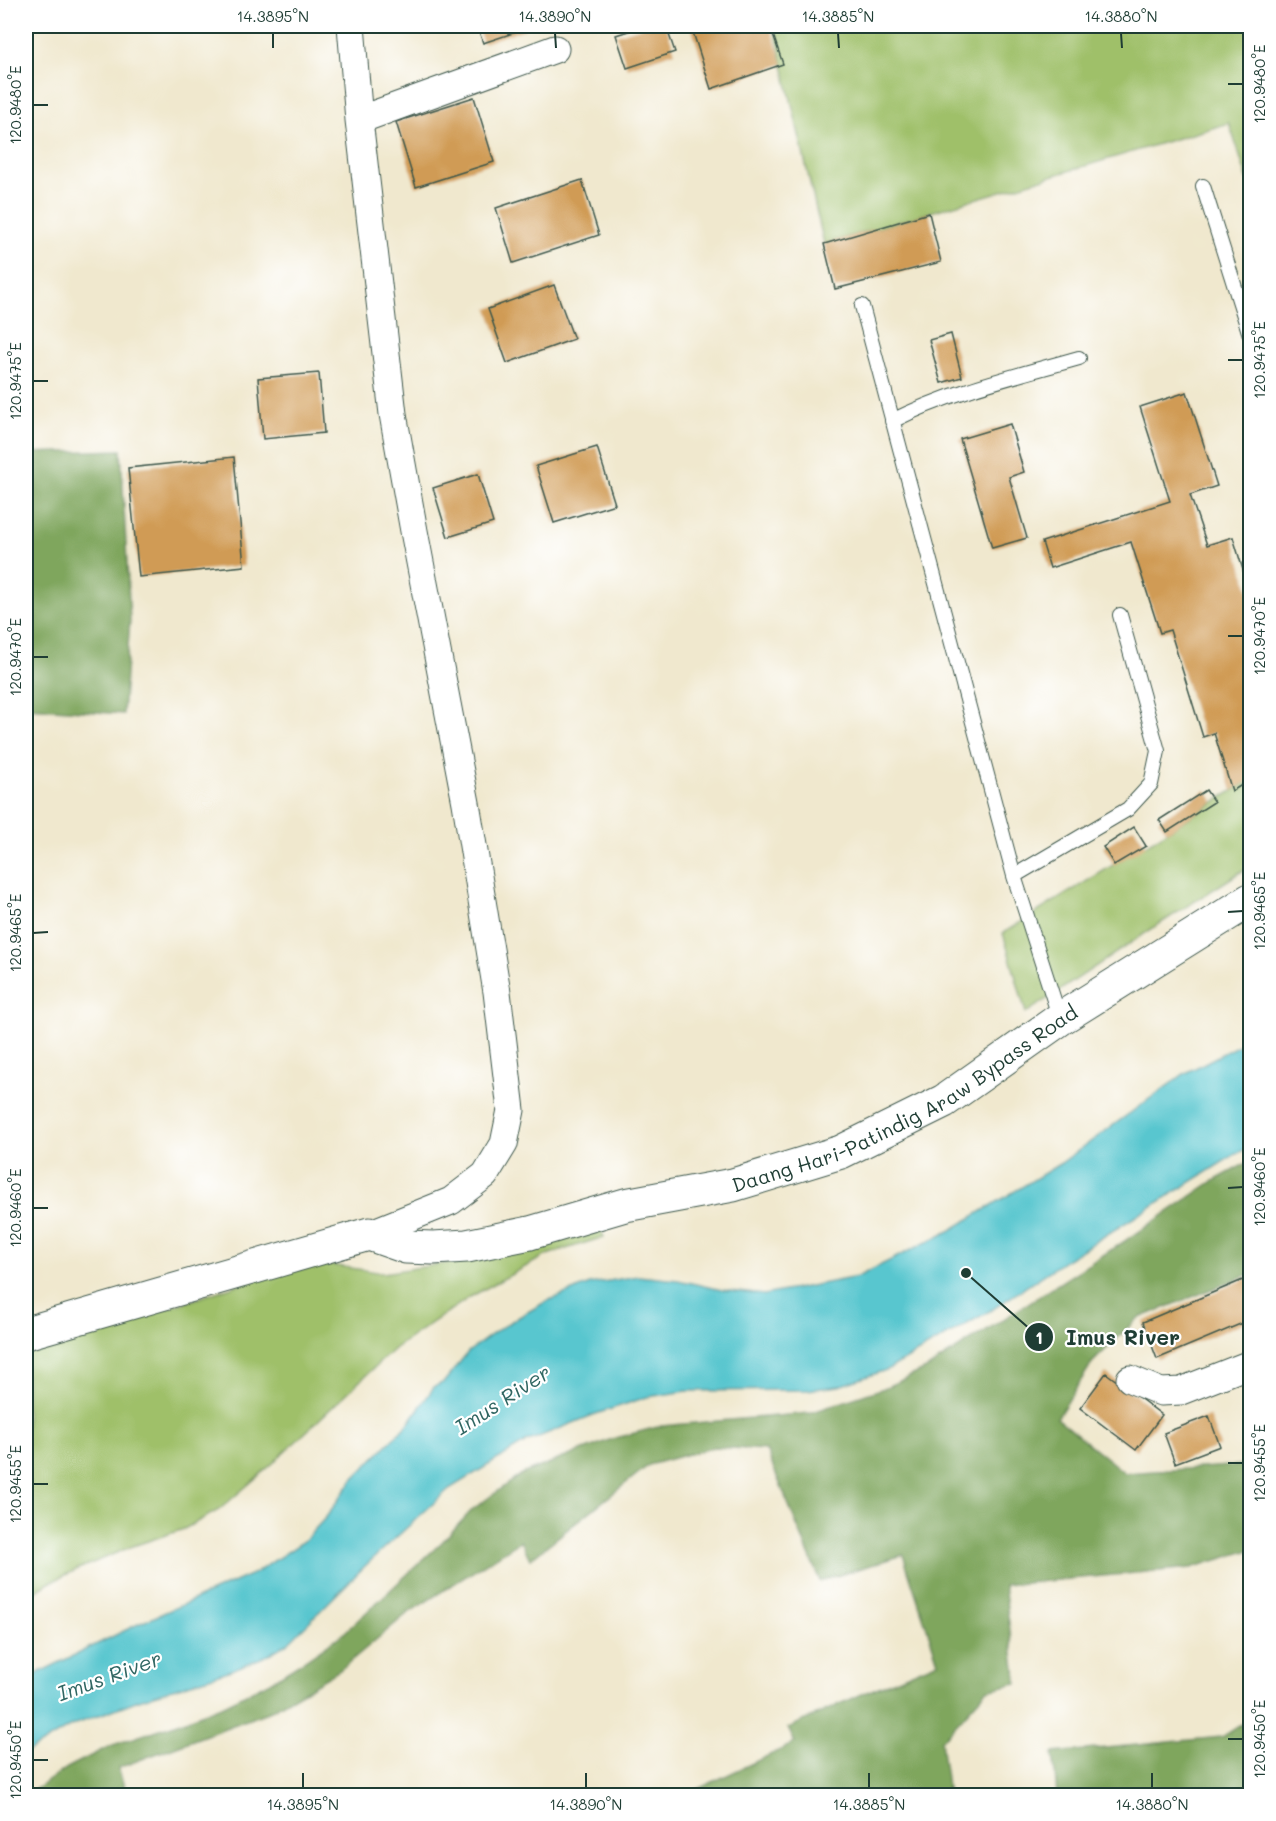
<svg xmlns="http://www.w3.org/2000/svg" width="1276" height="1821" viewBox="0 0 1276 1821" font-family="Mali,sans-serif">
  <style>
    .green { fill: #9fc069; stroke: #5f7e4e; stroke-width: 1.5 }
    .forest { fill: #7fa65d; stroke: #4f7248; stroke-width: 1.5 }
    .water { fill: #59c6cf; stroke: #3c8282; stroke-width: 1.5 }
    .building { fill: #d09b55 }
    .lines { fill: none; stroke-linecap: round; stroke-linejoin: round }
    .service-casing { stroke: #3e574b; stroke-width: 16 }
    .minor-casing { stroke: #3e574b; stroke-width: 29 }
    .secondary-casing { stroke: #3e574b; stroke-width: 35 }
    .service { stroke: #fff; stroke-width: 14 }
    .minor { stroke: #fff; stroke-width: 27 }
    .secondary { stroke: #fff; stroke-width: 33 }
    .ticks { fill: none; stroke: #1f3d34; stroke-width: 2 }
    .labels { text-anchor: middle; dominant-baseline: central; stroke-width: 4.5; stroke-linejoin: round; paint-order: stroke }
    .street-label { font-size: 20px; fill: #1f3d34; stroke: #fff }
    .water-label { font-size: 21px; font-style: italic; fill: #306662; stroke: #fff }
    .leader { fill: none; stroke: #1f3d34; stroke-width: 2 }
    .callout-dot { fill: #1f3d34; stroke: #fff; stroke-width: 2 }
    .mark-label { font-size: 18px; text-anchor: middle; font-weight: bold; fill: #fff }
    .callout-label { font-size: 21px; text-anchor: middle; font-weight: bold; fill: #1f3d34; stroke: #fff; stroke-width: 4.5; stroke-linejoin: round; paint-order: stroke }
    .neatline { fill: none; stroke: #1f3d34; stroke-width: 2 }
    .ticks-label { font-size: 15px; text-anchor: middle; fill: #1f3d34 }
  </style>
  <rect width="100%" height="100%" fill="#fff"/>
  <filter id="ink" filterUnits="userSpaceOnUse"><feTurbulence type="fractalNoise" baseFrequency=".0167" numOctaves="2"/><feDisplacementMap in="SourceGraphic" scale="12" xChannelSelector="R" yChannelSelector="G"/><feConvolveMatrix kernelMatrix="1 2 1 2 8 2 1 2 1" color-interpolation-filters="sRGB"/></filter>
  <filter id="wash" filterUnits="userSpaceOnUse"><feTurbulence type="fractalNoise" baseFrequency=".008" numOctaves="4" result="noise"/><feDisplacementMap in="SourceGraphic" scale="24" xChannelSelector="R" yChannelSelector="G"/><feGaussianBlur stdDeviation="1.35" result="paint"/><feColorMatrix in="noise" values="0 0 0 0 0 0 0 0 0 0 0 0 0 0 0 0 0 1.4 0 .05"/><feComposite in="paint" operator="in"/></filter>
  <g filter="url(#wash)">
    <rect width="100%" height="100%" fill="#f0e8ce"/>
    <path class="green" d="M774 26H1250V187L1229 123 824 244Z
      M1250 780V866L1150 930 1026 1013 1003 933Z
      M595 1217 604 1237 547 1255 470 1297 395 1348 271 1465 219 1510 184 1529 133 1546 78 1569 49 1583 35 1592 26 1566V1350L52 1344 193 1300 306 1261 383 1273 486 1257Z"/>
    <path class="forest" d="M121 450 130 620 123 714 26 707V453Z
      M1250 1161V1274L1137 1319 1092 1363 1057 1418 1125 1473 1244 1465 1250 1488V1550L1191 1568 1004 1585 1017 1683 987 1690 941 1741 948 1795H685L795 1743 788 1728 862 1694 938 1662 903 1555 820 1581 766 1450 714 1447 649 1465 530 1559 521 1541 408 1613 340 1670 268 1712 118 1768 127 1795H27L67 1768 110 1746 178 1723 226 1704 270 1682 305 1660 344 1633 442 1542 473 1509 522 1474 612 1439 661 1426 810 1413 884 1388 926 1369 1131 1237 1212 1182Z
      M1250 1719V1795H1057L1053 1753 1222 1737Z"/>
    <path class="water" d="M1250 1039V1147L1234 1155 1066 1260 993 1309 889 1369 839 1386 807 1390 687 1391 647 1397 593 1415 526 1442 449 1489 365 1566 288 1643 266 1656 234 1669 136 1701 71 1726 26 1753V1681L40 1672 136 1625 257 1572 304 1541 327 1516 353 1479 408 1424 434 1387 444 1382 468 1352 505 1325 547 1301 590 1284 638 1276 678 1280 722 1290 764 1295 857 1277 951 1230 1061 1163 1184 1074Z"/>
    <g id="blocks">
      <path class="building" d="M477 26H524L525 29 483 43Z
        M644 26H666L675 52 627 68 616 35Z
        M703 26H770L783 64 711 89 692 29Z
        M474 97 494 162 416 187 396 122Z
        M582 180 599 235 513 263 496 208Z
        M929 213 941 262 835 289 824 244Z
        M554 285 574 339 507 363 488 309Z
        M951 334 962 377 941 383 929 340Z
        M319 373 324 433 263 439 258 378Z
        M1187 392 1217 486 1190 495 1207 545 1233 537 1250 593V780L1232 791 1214 733 1203 737 1170 630 1160 633 1131 542 1050 568 1042 542 1170 501 1140 407Z
        M1010 424 1024 472 1009 477 1027 538 992 548 960 439Z
        M597 447 615 504 554 523 536 466Z
        M234 457 244 566 139 577 128 468Z
        M478 474 493 523 448 537 433 488Z
        M1206 790 1214 802 1167 832 1159 820Z
        M1134 827 1146 846 1114 865 1103 847Z
        M1250 1277V1320L1157 1359 1143 1322Z
        M1106 1373 1162 1415 1136 1450 1080 1408Z
        M1209 1416 1220 1446 1175 1463 1164 1433Z"/>
    </g>
  </g>
  <g filter="url(#ink)">
    <use href="#blocks" fill-opacity="0" stroke="#3e574b" stroke-width="1.5"/>
    <g class="lines">
      <g class="service-casing">
        <path id="service" d="M1203 186 1250 335
          M862 306 1014 876 1060 1019
          M892 421C951 391 1016 376 1079 358
          M1014 876 1128 809 1151 784 1158 751 1120 615"/>
      </g>
      <g class="minor-casing">
        <path id="minor" d="M351 26 359 120 393 414 414 531 466 803 497 992 511 1110 504 1144 485 1175 451 1201 369 1234
          M359 120 555 49
          M1130 1379 1161 1392 1181 1391 1250 1364"/>
      </g>
      <g class="secondary-casing">
        <g id="secondary">
          <path id="s1" d="M26 1333 369 1234 406 1247 433 1248 467 1246 530 1233 625 1205 733 1185 841 1152 944 1101 1060 1019 1250 900"/>
        </g>
      </g>
      <use href="#service" class="service"/>
      <use href="#minor" class="minor"/>
      <use href="#secondary" class="secondary"/>
    </g>
  </g>
  <path class="ticks" d="M273 33V48M555 33 556 48M838 33 839 48M1121 33 1122 48M1228 84H1243M33 105H48M1228 360H1243M33 381H48M1228 636H1243M33 657H48M1228 912 1243 911M33 933 48 932M1228 1188 1243 1187M33 1208H48M1228 1463H1243M33 1484H48M1228 1739H1243M33 1760H48M303 1773V1788M586 1773V1788M869 1773V1788M1152 1773V1788"/>
  <g class="labels">
    <g class="street-label">
      <text stroke="none"><textPath href="#s1" startOffset="924">Daang Hari-Patindig Araw Bypass Road</textPath></text>
    </g>
    <g class="water-label">
      <text transform="translate(502 1399) rotate(-33)">Imus River</text>
      <text transform="translate(109 1675) rotate(-20)">Imus River</text>
    </g>
  </g>
  <path class="leader" d="M966 1273L1039 1337"/>
  <g class="callout-dot">
    <circle cx="966" cy="1273" r="6"/>
    <circle cx="1039" cy="1337" r="15"/>
  </g>
  <g class="mark-label">
    <text x="1039" y="1344">1</text>
  </g>
  <g class="callout-label">
    <text x="1123" y="1345">Imus River</text>
  </g>
  <rect width="1276" height="1821" fill="none" stroke="#fff" stroke-width="66"/>
  <rect x="33" y="33" width="1210" height="1755" class="neatline"/>
  <g class="ticks-label">
    <text x="273" y="22">14.3895°N</text>
    <text x="555" y="22">14.3890°N</text>
    <text x="838" y="22">14.3885°N</text>
    <text x="1121" y="22">14.3880°N</text>
    <text transform="translate(1260 84) rotate(-90)" y="5">120.9480°E</text>
    <text transform="translate(16 105) rotate(-90)" y="5">120.9480°E</text>
    <text transform="translate(1260 360) rotate(-90)" y="5">120.9475°E</text>
    <text transform="translate(16 381) rotate(-90)" y="5">120.9475°E</text>
    <text transform="translate(1260 636) rotate(-90)" y="5">120.9470°E</text>
    <text transform="translate(16 657) rotate(-90)" y="5">120.9470°E</text>
    <text transform="translate(1260 911) rotate(-90)" y="5">120.9465°E</text>
    <text transform="translate(16 933) rotate(-90)" y="5">120.9465°E</text>
    <text transform="translate(1260 1187) rotate(-90)" y="5">120.9460°E</text>
    <text transform="translate(16 1208) rotate(-90)" y="5">120.9460°E</text>
    <text transform="translate(1260 1463) rotate(-90)" y="5">120.9455°E</text>
    <text transform="translate(16 1484) rotate(-90)" y="5">120.9455°E</text>
    <text transform="translate(1260 1739) rotate(-90)" y="5">120.9450°E</text>
    <text transform="translate(16 1760) rotate(-90)" y="5">120.9450°E</text>
    <text x="303" y="1810">14.3895°N</text>
    <text x="586" y="1810">14.3890°N</text>
    <text x="869" y="1810">14.3885°N</text>
    <text x="1152" y="1810">14.3880°N</text>
  </g>
</svg>
